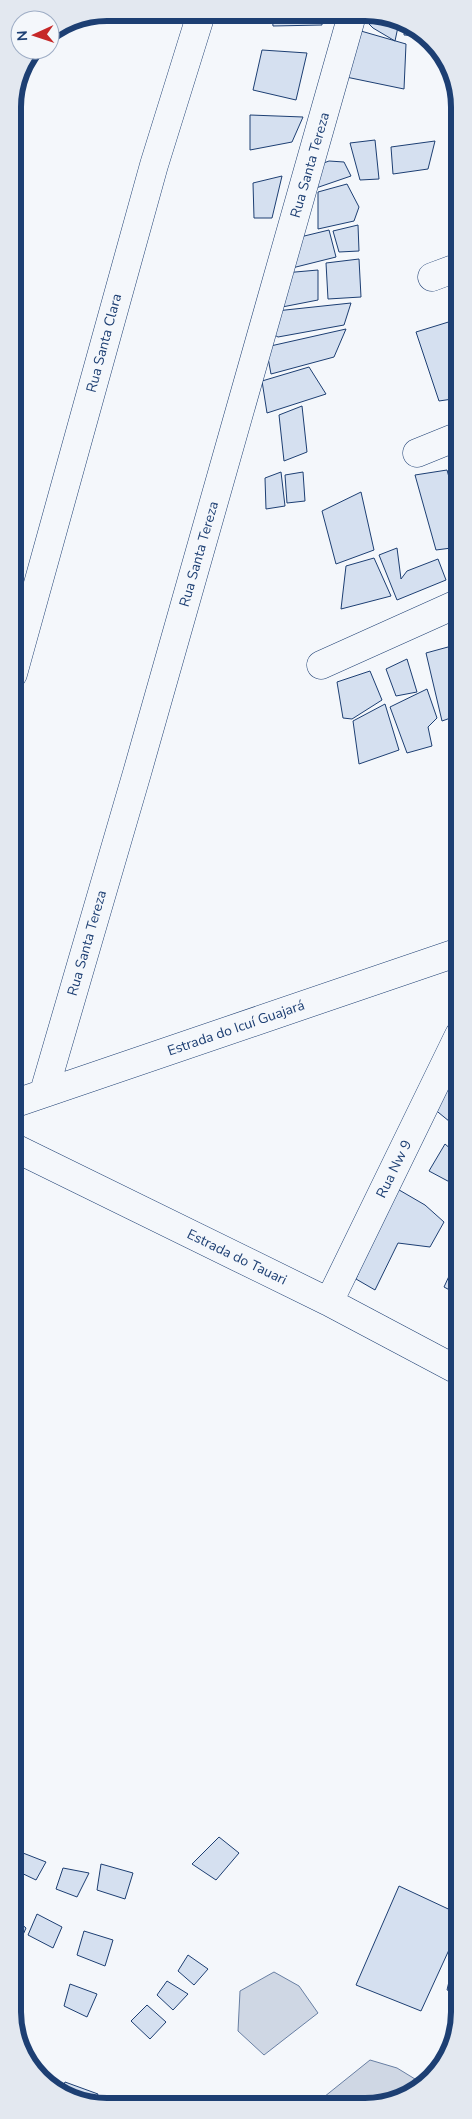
<svg xmlns="http://www.w3.org/2000/svg" width="472" height="2119" viewBox="0 0 472 2119" font-family="'Nunito Sans',sans-serif">
  <style>
    .water { fill: #cfd7e4; stroke: #687fa3 }
    .building { fill: #d5e0f0; stroke: #1d3f73 }
    .lines { fill: none; stroke-linecap: round; stroke-linejoin: round }
    .minor-casing { stroke: #1d3f73; stroke-width: 29 }
    .minor { stroke: #f4f7fb; stroke-width: 28 }
    .labels { text-anchor: middle; dominant-baseline: central; stroke-width: 4; stroke-linejoin: round; paint-order: stroke }
    .street-label { font-size: 14px; fill: #1d3f73; stroke: #f4f7fb }
    .rim { fill: none; stroke: #1d3f73; stroke-width: 6 }
  </style>
  <rect width="100%" height="100%" fill="#f4f7fb"/>
  <path class="water" d="M274 1972 299 1986 318 2013 264 2055 238 2031 240 1991Z
    M370 2060 397 2068 415 2079 426 2081 377 2106 273 2105H314Z"/>
  <path class="building" d="M272 14 322 15V25L273 26Z
    M363 15 389 16 399 22 395 41 373 28 362 17Z
    M405 26 421 36 404 35Z
    M354 29 406 44 404 89 346 77Z
    M262 50 307 53 296 100 253 90Z
    M250 115 303 117 292 142 250 150Z
    M375 140 379 179 360 180 350 143Z
    M435 141 428 169 393 174 391 147Z
    M329 161 344 162 351 176 316 188 313 167Z
    M282 176 272 218H254L253 183Z
    M347 184 359 207 354 221 318 229V192Z
    M358 225 359 251 339 252 333 231Z
    M329 230 336 257 292 268 296 238Z
    M359 259 361 297 328 299 326 263Z
    M318 270V300L277 308 284 273Z
    M351 303 344 325 278 337 271 333 276 311Z
    M455 320 459 330V398L439 401 416 332Z
    M346 329 334 357 271 374 266 347Z
    M309 367 326 394 267 413 262 381Z
    M302 406 307 452 284 461 279 415Z
    M447 470 459 513V547L436 550 415 475Z
    M281 472 285 506 266 509 265 478Z
    M303 472 305 501 287 503 285 475Z
    M361 492 374 550 336 564 322 511Z
    M397 548 401 579 407 571 438 559 446 580 397 600 379 555Z
    M374 558 391 596 341 609 346 566Z
    M459 644V715L442 721 426 653Z
    M407 659 417 692 396 696 386 669Z
    M370 671 382 700 352 719 343 718 337 682Z
    M427 689 437 718 428 727 432 746 407 753 390 707Z
    M385 704 399 750 359 764 353 721Z
    M450 1080 459 1085V1126H455L433 1108Z
    M445 1144 459 1156V1187L429 1171Z
    M394 1187 425 1205 444 1222 430 1247 398 1243 375 1290 356 1279Z
    M456 1261 459 1263V1295L444 1287Z
    M219 1837 239 1853 216 1880 192 1864Z
    M23 1853 46 1862 36 1880 13 1869V1859Z
    M101 1864 133 1873 125 1899 97 1890Z
    M63 1868 89 1873 77 1897 56 1889Z
    M399 1886 459 1914V1928L421 2011 356 1985Z
    M37 1914 62 1927 53 1948 28 1935Z
    M13 1917 26 1928 18 1946 13 1944Z
    M84 1931 113 1940 105 1966 77 1955Z
    M188 1955 208 1969 194 1985 178 1971Z
    M451 1973H459V1993L447 1990Z
    M167 1981 188 1994 173 2010 157 1995Z
    M70 1984 97 1994 87 2017 64 2006Z
    M147 2005 166 2022 150 2039 131 2021Z
    M65 2082 98 2094 93 2105H88L62 2089Z"/>
  <g class="lines">
    <g class="minor-casing">
      <path id="minor" d="M432 277 459 267
        M417 453 459 436
        M321 665 459 603
        M13 674 154 165 201 14
        M44 1092 137 773 352 15
        M13 1104 459 952
        M13 1147 329 1302 459 1371
        M329 1302 459 1035"/>
    </g>
    <use href="#minor" class="minor"/>
  </g>
  <g class="labels">
    <g class="street-label">
      <text transform="translate(310 165) rotate(-74)">Rua Santa Tereza</text>
      <text transform="translate(104 343) rotate(-75)">Rua Santa Clara</text>
      <text transform="translate(199 554) rotate(-74)">Rua Santa Tereza</text>
      <text transform="translate(87 943) rotate(-74)">Rua Santa Tereza</text>
      <text transform="translate(236 1028) rotate(-19)">Estrada do Icuí Guajará</text>
      <text transform="translate(394 1169) rotate(-64)">Rua Nw 9</text>
      <text transform="translate(237 1257) rotate(26)">Estrada do Tauari</text>
    </g>
  </g>
  <path d="M0 0H472V2119H0ZM107 21H365A86 86 0 0 1 451 107V2012A86 86 0 0 1 365 2098H107A86 86 0 0 1 21 2012V107A86 86 0 0 1 107 21Z" fill="#e3e8f0" fill-rule="evenodd"/>
  <path class="rim" d="M107 21H365A86 86 0 0 1 451 107V2012A86 86 0 0 1 365 2098H107A86 86 0 0 1 21 2012V107A86 86 0 0 1 107 21Z"/>
  <g transform="translate(35 35) rotate(267)"><circle r="24" fill="#f4f7fb" stroke="#9eadc5"/>
  <path d="M0-4L9 19L0 12L-9 19Z" fill="#c62828"/>
  <text y="-8" font-size="14" font-weight="bold" text-anchor="middle" fill="#1d3f73">N</text>
  </g>
</svg>
